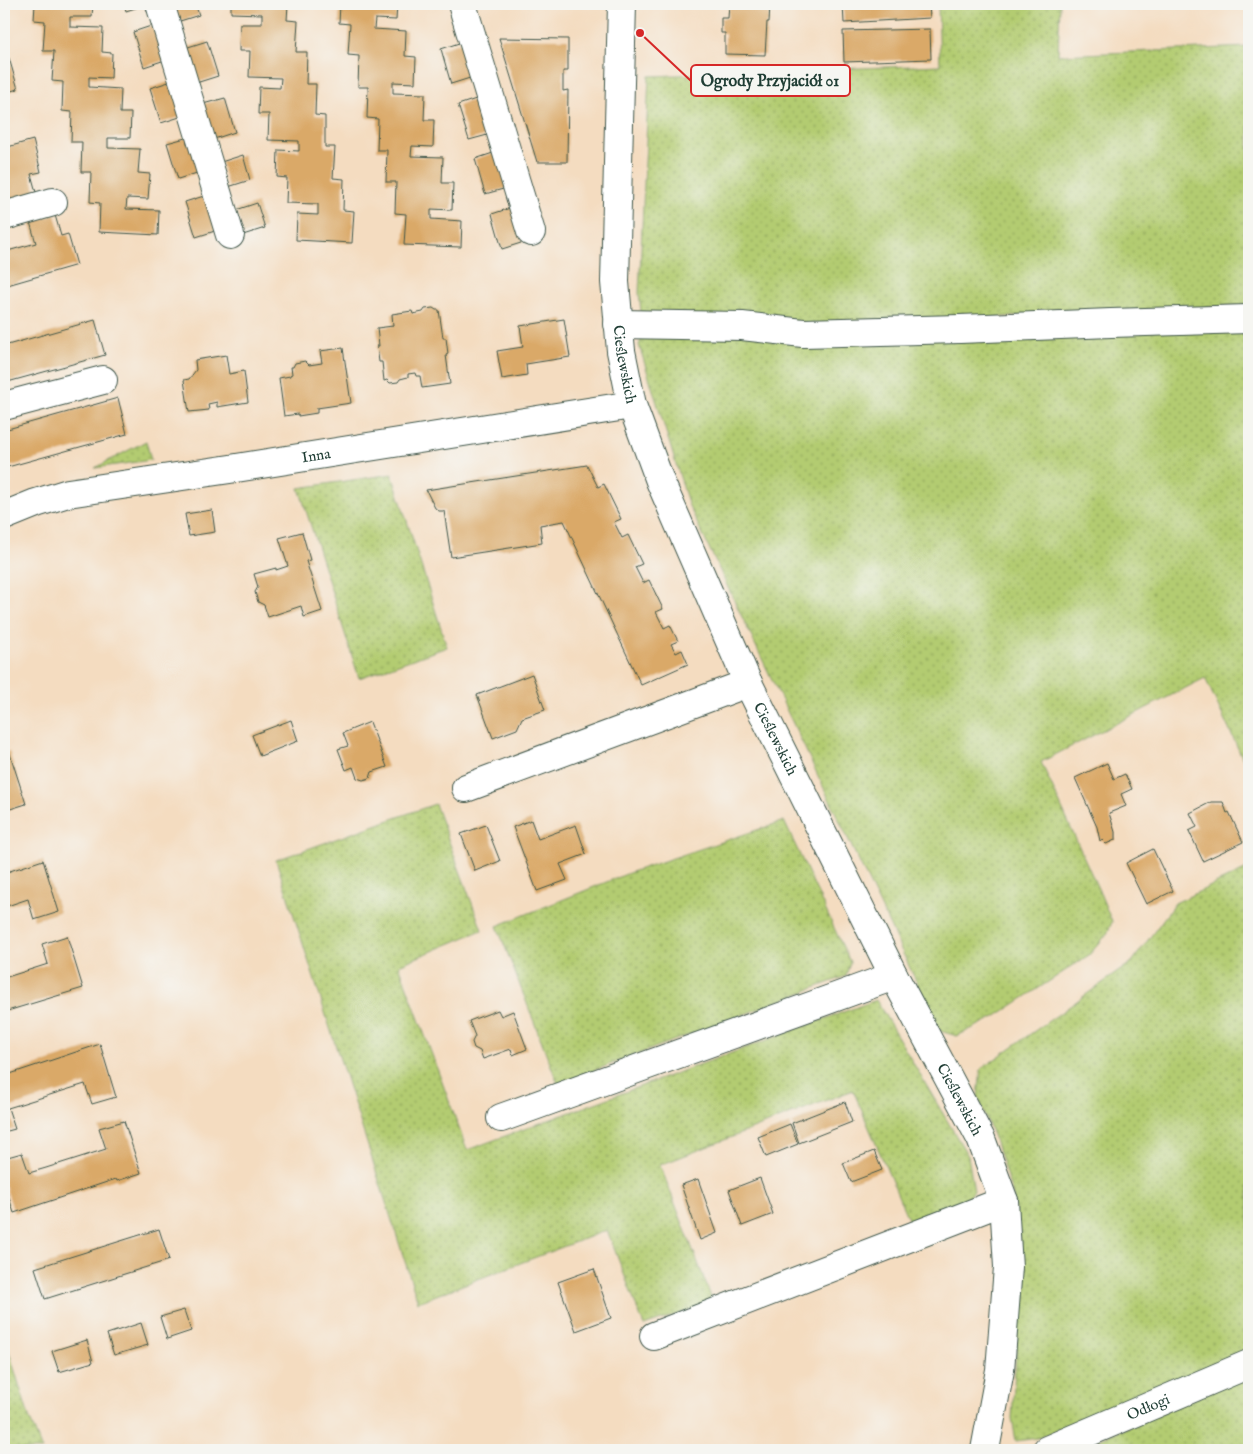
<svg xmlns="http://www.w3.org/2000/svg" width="1253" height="1454" viewBox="0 0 1253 1454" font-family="'IM FELL English',serif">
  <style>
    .grass { fill: url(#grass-dots); stroke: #698452 }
    .building { fill: #daa967 }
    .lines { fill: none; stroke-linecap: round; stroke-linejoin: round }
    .minor-casing { stroke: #3f5549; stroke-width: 30 }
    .minor { stroke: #fff; stroke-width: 28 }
    .labels { text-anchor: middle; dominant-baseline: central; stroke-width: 4; stroke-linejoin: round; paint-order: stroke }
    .street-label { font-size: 15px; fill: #1f3d34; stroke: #f6f6f2 }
    .leader { fill: none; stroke: #d62828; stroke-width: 2 }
    .callout-dot { fill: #d62828; stroke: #f6f6f2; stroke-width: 2 }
    .callout { fill: #f6f6f2; stroke: #d62828; stroke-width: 2 }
    .callout-label { font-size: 16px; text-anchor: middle; font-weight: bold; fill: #1f3d34 }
  </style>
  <defs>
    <pattern id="grass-dots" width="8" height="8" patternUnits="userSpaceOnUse" patternTransform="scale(1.25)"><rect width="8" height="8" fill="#b3cc71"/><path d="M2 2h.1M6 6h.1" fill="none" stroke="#91a75e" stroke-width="1.8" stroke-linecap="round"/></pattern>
  </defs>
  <rect width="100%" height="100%" fill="#f6f6f2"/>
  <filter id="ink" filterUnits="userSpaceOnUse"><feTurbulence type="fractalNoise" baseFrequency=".02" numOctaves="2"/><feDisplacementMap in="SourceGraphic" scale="10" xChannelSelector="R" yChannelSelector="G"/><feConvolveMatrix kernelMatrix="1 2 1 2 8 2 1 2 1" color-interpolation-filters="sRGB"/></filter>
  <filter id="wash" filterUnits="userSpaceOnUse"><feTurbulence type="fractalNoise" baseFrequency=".0096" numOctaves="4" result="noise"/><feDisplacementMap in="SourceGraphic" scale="20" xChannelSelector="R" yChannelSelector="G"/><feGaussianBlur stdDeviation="1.12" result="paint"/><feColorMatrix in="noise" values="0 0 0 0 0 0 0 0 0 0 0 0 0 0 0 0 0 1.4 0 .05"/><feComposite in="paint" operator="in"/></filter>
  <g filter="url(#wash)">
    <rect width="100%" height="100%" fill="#f4dcc0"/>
    <path class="grass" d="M938 4H1060L1058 55 1249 47V305L811 326 641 312 639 293 649 76 940 65Z
      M1249 329V772L1205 678 1041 762 1100 893 1112 922 1107 934 1089 955 995 1017 957 1036 940 1031 689 506 639 345 644 332Z
      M146 441 151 460 95 468Z
      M392 474 447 647 359 678 299 488Z
      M435 804 482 930 399 965 467 1150 876 1000 968 1156 974 1191 955 1215 911 1226 853 1090 660 1165 713 1302 644 1326 607 1230 418 1302 276 860Z
      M784 821 850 962 846 976 558 1084 497 926 634 871Z
      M1249 868V1351L1038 1438 1016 1441 1012 1418 1022 1260 1013 1196 996 1143 978 1097 981 1069 1132 962 1175 903Z
      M6 1342 29 1417 42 1450H4V1381L9 1378 4 1369V1348Z
      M1249 1375V1450H1087L1084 1446Z"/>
    <g id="blocks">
      <path class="building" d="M35 4H93L92 17H70V27L103 28 102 52 112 53 111 78 89 77V87L121 89 120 113H131L130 138H108V148L140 149 138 173 150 174 148 199 127 198 126 209 159 210 158 235 99 232 100 203 90 202 91 172H81L82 142H71L72 112 62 111 63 82 52 81 54 51H43L45 21 34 20Z
        M124 4H148L126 11Z
        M172 4H195L199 15 177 22Z
        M231 4H288L287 20 298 21 296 52H307L306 84H316L315 115 325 116V147H335L333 178 344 179 343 210 354 211 352 243 296 240 297 214 318 215V204L286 203 287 178 277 177 278 150 299 151V141L268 140 269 114H258L259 87 280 88 281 78 249 77 250 51H239L240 24H262V14L231 13Z
        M340 4H397L396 20 375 19 374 29 406 31 405 56 416 57 415 83 393 82V93L425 94 424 120H434L433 147 412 146 411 156 443 157 442 183H453L452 210 431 209V219L462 221 461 247 404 245 406 214 395 213 396 182H386L387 150H377L378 119 367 118 368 87H358L359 56 348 55 350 24 339 23Z
        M729 4H770L769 22H767L765 55 725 54V33H721V18H728Z
        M843 4H929L930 18 844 23Z
        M154 25 165 60 144 67 133 32Z
        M930 29 931 59 844 62 843 31Z
        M499 38 568 39V71H563V91L568 90 567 162H537Z
        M207 41 218 76 196 83 185 48Z
        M462 42 473 77 451 84 441 49Z
        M9 58 18 89 4 93V60Z
        M172 81 183 116 161 123 150 88Z
        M225 98 235 132 214 139 203 104Z
        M479 98 491 134 469 140 458 105Z
        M189 137 200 172 178 179 167 143Z
        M33 140 41 172 31 174 37 196 11 203 6 182H4V148Z
        M496 152 507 188 485 194 475 159Z
        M243 155 250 180 228 187 221 162Z
        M207 195 218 230 196 237 185 202Z
        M257 203 265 228 243 235 236 210Z
        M513 207 524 242 502 249 492 214Z
        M55 215 61 236 68 234 77 265 4 286V252L36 243 30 222Z
        M433 308 436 310H439L443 338H446L448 354 446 355 450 384 422 388 420 376H416L415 373 408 374V377L400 379 398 382 390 383 387 380 384 381 382 362H379L377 346H379L377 328 393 326 392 314 412 311 413 314 423 312 425 309Z
        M564 319 570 357 526 364 527 375 502 379 497 351 523 347 520 326Z
        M95 320 105 355 4 383V346Z
        M343 348 351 403 317 408V413L298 416V414L284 416 279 378 290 376V375L292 374 291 367H293L295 363 305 361 309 365 322 363 320 351Z
        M226 355 229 374 244 371 248 402 217 407V402L208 404 209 410 189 412 184 380 189 379 196 370 195 360Z
        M118 398 127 434 4 468V430Z
        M587 465 598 487 604 484 621 519 614 522 622 538 628 535 642 564 635 567 643 583 649 580 663 609 656 612 664 628 670 625 678 641 671 644 676 653 682 650 688 664 641 685 564 521 540 525 542 543 451 557 444 511H439L435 508 426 490Z
        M212 510 215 532 189 536 185 514Z
        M302 532 310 560 306 561 322 611 304 617 301 606 268 617 264 605 258 602 255 592 258 587 254 574 276 568V570L288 566 279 538Z
        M532 674 545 710 522 718 517 729 493 738 477 695Z
        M291 720 298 741 260 756 252 735Z
        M370 722 387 767 372 772 370 778 363 780 357 778 353 767 346 770 338 749 348 746 343 733Z
        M9 751 26 804 4 811V753Z
        M1107 763 1114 779 1125 774 1132 789 1121 794 1126 806 1109 813 1115 832V840L1106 844 1102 840 1100 841 1097 827 1075 778Z
        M1211 802H1223L1227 813 1229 812 1243 842 1203 861 1189 831 1197 827 1190 813Z
        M531 820 538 839 576 825 586 854 560 864 567 880 537 891 513 827Z
        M486 825 500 861 475 871 461 834Z
        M1153 849 1173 891 1146 904 1126 863Z
        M43 860 59 912 34 920 28 899 4 907V873Z
        M67 936 83 988 4 1012V978L48 964 42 944Z
        M498 1010 501 1016 513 1011 527 1049 513 1055 511 1049 483 1059 480 1051 474 1048 472 1042 475 1036 469 1021Z
        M100 1044 116 1097 92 1104 85 1084 8 1108 15 1129 4 1132V1076Z
        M845 1102 852 1122 799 1143 792 1123Z
        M124 1121 141 1173 117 1181 116 1179 14 1213 4 1182V1158L22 1153 29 1173 46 1168 106 1149 99 1128Z
        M790 1124 798 1144 766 1157 758 1137Z
        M874 1151 882 1170 851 1182 843 1163Z
        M760 1178 773 1214 742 1226 729 1190Z
        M698 1179 717 1233 700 1240 681 1185Z
        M159 1229 169 1260 45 1299 35 1268Z
        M594 1269 611 1318 576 1331 558 1282Z
        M184 1310 191 1331 167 1339 160 1317Z
        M141 1323 148 1345 114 1355 107 1334Z
        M87 1340 93 1362 59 1372 52 1351Z"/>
    </g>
  </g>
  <g filter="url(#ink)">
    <use href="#blocks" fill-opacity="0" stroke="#3f5549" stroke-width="1"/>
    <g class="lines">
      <g class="minor-casing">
        <g id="minor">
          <path d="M160 4 230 235"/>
          <path d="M462 4 531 232"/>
          <path id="s1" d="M622 4 615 282 621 351 632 405 660 481 748 683 894 976 981 1139 1004 1201 1008 1267 1000 1370 985 1450"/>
          <path d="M4 216 53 202"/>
          <path d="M618 324 742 326 803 333 960 329 1111 323 1249 319"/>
          <path d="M4 406 103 380"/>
          <path id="s2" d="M4 516 36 503 68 493 230 469 632 405"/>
          <path d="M466 788 748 683"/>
          <path d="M501 1118 894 976"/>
          <path d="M654 1336 1004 1201"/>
          <path id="s3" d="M1047 1450 1249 1364"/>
        </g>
      </g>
      <use href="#minor" class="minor"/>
    </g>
  </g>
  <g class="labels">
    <g class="street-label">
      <text stroke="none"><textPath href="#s1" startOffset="361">Cieślewskich</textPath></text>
      <text stroke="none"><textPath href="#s2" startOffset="319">Inna</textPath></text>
      <text stroke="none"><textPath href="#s1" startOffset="766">Cieślewskich</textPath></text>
      <text stroke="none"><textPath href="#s1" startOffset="1171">Cieślewskich</textPath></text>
      <text stroke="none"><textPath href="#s3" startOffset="110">Odłogi</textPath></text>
    </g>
  </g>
  <path class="leader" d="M640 33L691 81"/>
  <circle class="callout-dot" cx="640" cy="33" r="5"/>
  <rect class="callout" x="691" y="65" width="159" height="31" rx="5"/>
  <g class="callout-label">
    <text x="770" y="86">Ogrody Przyjaciół 01</text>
  </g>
  <rect width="1253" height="1454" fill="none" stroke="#f6f6f2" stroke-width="20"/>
</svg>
